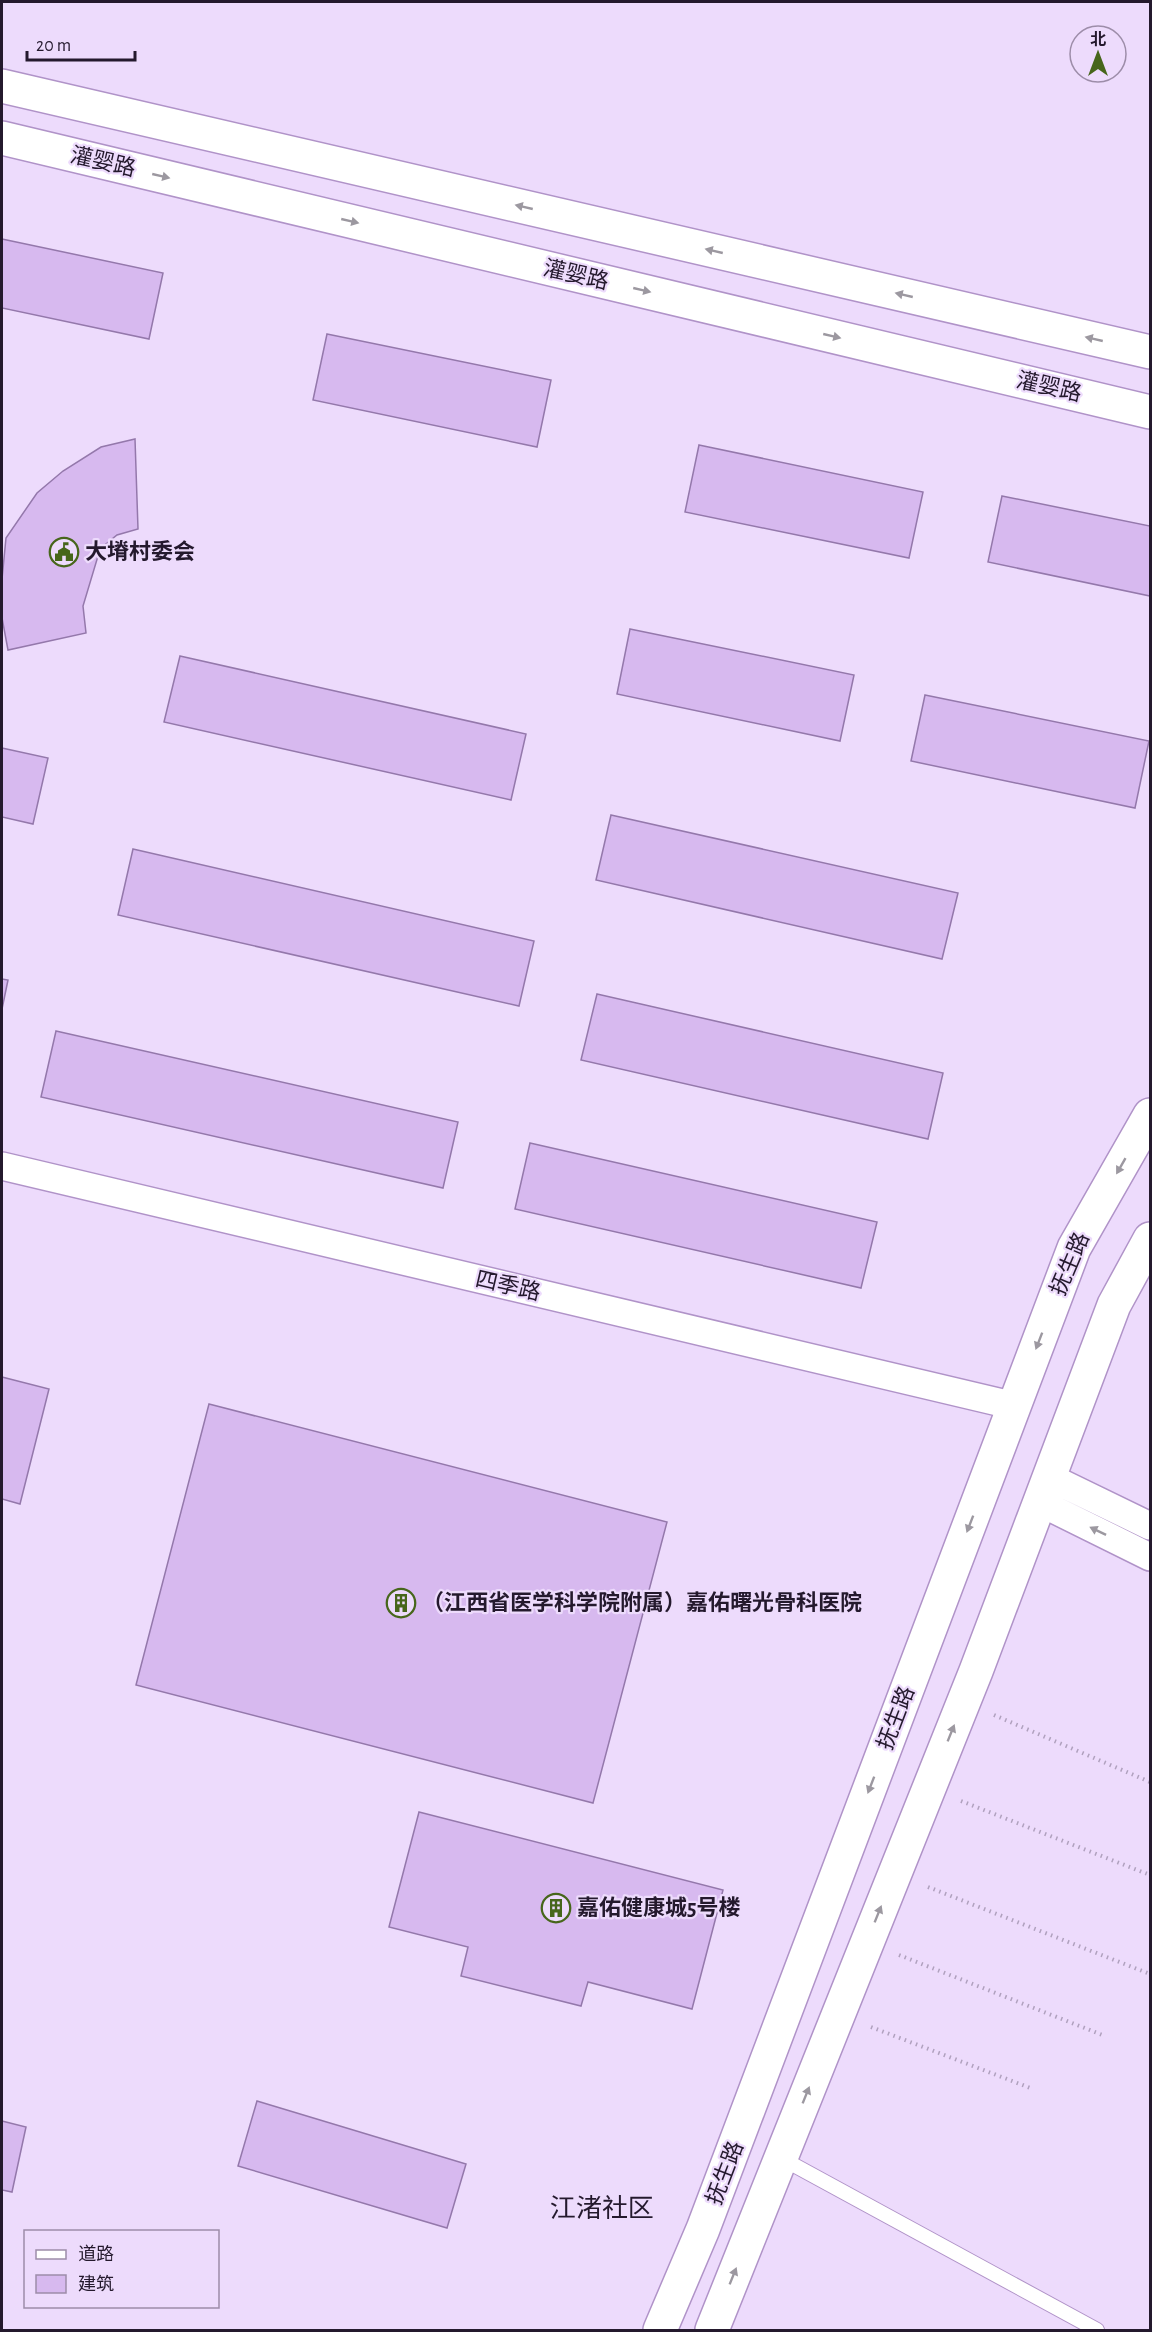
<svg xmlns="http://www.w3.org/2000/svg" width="1152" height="2332" viewBox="0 0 1152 2332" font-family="'Alegreya Sans','Noto Sans SC',sans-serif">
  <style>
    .building { fill: #d7b9ef; stroke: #9478ab; stroke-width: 1.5 }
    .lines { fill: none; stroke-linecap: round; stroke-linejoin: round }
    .service-casing { stroke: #b093c8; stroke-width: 16 }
    .minor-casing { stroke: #b093c8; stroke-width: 30 }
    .secondary-casing { stroke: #b093c8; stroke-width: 36 }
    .path { stroke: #b0a1be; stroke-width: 4; stroke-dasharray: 1.5 4.5; stroke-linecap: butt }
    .service { stroke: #fff; stroke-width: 14 }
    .minor { stroke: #fff; stroke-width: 27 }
    .secondary { stroke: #fff; stroke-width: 33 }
    .oneway { fill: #9c98a0 }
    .labels { text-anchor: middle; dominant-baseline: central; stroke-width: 4.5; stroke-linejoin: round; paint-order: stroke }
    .street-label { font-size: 22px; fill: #24192d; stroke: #eddbfc }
    .poi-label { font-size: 22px; font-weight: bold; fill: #24192d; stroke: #eddbfc; text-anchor: start }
    .quarter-label { font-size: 26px; fill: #24192d; stroke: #eddbfc }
  </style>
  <rect width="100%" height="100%" fill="#eddbfc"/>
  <path class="building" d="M2 239 163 273 149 339 2 308Z
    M327 334 551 380 537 447 313 400Z
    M135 439 138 529 117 535 106 544 98 556 83 606 86 633 8 650 2 618V579L6 538 37 493 63 471 101 447Z
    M699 445 923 492 909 558 685 512Z
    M1002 496 1150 526V596L988 562Z
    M630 629 854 675 840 741 617 694Z
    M180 656 526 734 511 800 164 722Z
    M925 695 1149 741 1135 808 911 761Z
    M2 748 48 758 33 824 2 817Z
    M611 815 958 893 942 959 596 880Z
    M133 849 534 941 519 1006 118 915Z
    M2 979 8 980 2 1009Z
    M597 994 943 1073 928 1139 581 1060Z
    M56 1031 458 1122 443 1188 41 1097Z
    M530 1143 877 1222 861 1288 515 1209Z
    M2 1377 49 1389 20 1504 2 1499Z
    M209 1404 667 1522 593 1803 136 1685Z
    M419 1812 723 1890 692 2009 588 1982 581 2006 461 1976 468 1947 389 1927Z
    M257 2101 466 2164 447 2228 238 2166Z
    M2 2121 26 2127 12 2192 2 2190Z"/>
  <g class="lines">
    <g class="service-casing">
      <path id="service" d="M781 2158 1097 2330"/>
    </g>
    <g class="minor-casing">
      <path id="minor" d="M2 1166 1015 1406
        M1049 1477 1150 1526
        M1039 1502 1150 1557"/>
    </g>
    <g class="secondary-casing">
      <path id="secondary" d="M2 86 1150 352
        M2 138 1150 412
        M660 2330 703 2229 1074 1248 1150 1115
        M712 2330 976 1671 1114 1305 1150 1239"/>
    </g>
    <path class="path" d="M994 1715 1150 1782
      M961 1801 1150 1875
      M928 1887 1150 1974
      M899 1955 1105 2036
      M871 2027 1033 2089"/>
    <use href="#service" class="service"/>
    <use href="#minor" class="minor"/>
    <use href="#secondary" class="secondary"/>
  </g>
  <defs><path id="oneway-solid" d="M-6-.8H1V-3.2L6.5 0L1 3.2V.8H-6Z" transform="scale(1.5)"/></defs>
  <g class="oneway">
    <use href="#oneway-solid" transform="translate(161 176) rotate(13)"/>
    <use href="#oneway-solid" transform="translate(524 207) rotate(-167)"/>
    <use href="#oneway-solid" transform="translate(350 221) rotate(13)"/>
    <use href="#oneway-solid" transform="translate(714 251) rotate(-167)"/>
    <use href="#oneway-solid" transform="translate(642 290) rotate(13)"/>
    <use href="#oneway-solid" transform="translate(904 295) rotate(-167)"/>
    <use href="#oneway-solid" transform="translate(832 336) rotate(13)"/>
    <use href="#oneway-solid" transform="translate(1094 339) rotate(-167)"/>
    <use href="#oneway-solid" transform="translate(1121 1166) rotate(120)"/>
    <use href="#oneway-solid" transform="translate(1039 1341) rotate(111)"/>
    <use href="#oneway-solid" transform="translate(970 1524) rotate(111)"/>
    <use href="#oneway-solid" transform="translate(1098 1531) rotate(-154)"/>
    <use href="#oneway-solid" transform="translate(951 1733) rotate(-68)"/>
    <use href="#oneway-solid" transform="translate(871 1785) rotate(111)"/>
    <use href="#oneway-solid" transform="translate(878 1914) rotate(-68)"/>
    <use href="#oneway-solid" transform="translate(806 2095) rotate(-68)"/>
    <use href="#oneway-solid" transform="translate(733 2276) rotate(-68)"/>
  </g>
  <defs>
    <g id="civic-ring" transform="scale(1.5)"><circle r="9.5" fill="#eddbfc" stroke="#47661b" stroke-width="1.5"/><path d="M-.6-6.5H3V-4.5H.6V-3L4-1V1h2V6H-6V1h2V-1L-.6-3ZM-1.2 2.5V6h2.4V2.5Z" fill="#47661b"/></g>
    <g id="building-ring" transform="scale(1.5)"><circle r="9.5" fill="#eddbfc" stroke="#47661b" stroke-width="1.5"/><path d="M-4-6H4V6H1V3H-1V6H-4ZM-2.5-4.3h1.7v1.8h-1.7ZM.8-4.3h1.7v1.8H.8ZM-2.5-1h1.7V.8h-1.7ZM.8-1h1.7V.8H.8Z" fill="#47661b"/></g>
  </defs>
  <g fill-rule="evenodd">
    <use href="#civic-ring" x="64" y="552"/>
    <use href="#building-ring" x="401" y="1603"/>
    <use href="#building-ring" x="556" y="1908"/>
  </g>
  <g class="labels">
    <g class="street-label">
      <text transform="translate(103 162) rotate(13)">灌婴路</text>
      <text transform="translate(576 275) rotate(13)">灌婴路</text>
      <text transform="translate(1049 387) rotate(13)">灌婴路</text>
      <text transform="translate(1070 1264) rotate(-67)">抚生路</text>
      <text transform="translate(508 1286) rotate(13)">四季路</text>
      <text transform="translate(896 1718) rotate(-69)">抚生路</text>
      <text transform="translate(725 2173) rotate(-69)">抚生路</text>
    </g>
    <g class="poi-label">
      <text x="85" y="552">大塉村委会</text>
      <text x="422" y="1603">（江西省医学科学院附属）嘉佑曙光骨科医院</text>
      <text x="577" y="1908">嘉佑健康城5号楼</text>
    </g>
    <g class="quarter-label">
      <text x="602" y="2209">江渚社区</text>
    </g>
  </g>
  <rect width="1152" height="2332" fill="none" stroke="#24192d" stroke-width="6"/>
  <rect x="24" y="2230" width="195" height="78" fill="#eddbfc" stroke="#9d8da9" stroke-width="1.5"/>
  <rect x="36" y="2250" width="30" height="9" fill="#ffffff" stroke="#9d8da9" stroke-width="1.5"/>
  <text x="78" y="2260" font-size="18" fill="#24192d">道路</text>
  <rect x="36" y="2275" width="30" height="18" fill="#d7b9ef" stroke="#9d8da9" stroke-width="1.5"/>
  <text x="78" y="2290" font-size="18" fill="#24192d">建筑</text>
  <g transform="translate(1098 54)"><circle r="28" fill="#eddbfc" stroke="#9d8da9" stroke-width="1.5"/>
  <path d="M0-4.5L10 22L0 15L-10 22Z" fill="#47661b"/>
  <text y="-9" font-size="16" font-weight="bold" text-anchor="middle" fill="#24192d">北</text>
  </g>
  <path d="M27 51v9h108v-9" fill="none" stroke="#24192d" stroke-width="3"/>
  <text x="36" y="51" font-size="18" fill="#24192d" stroke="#eddbfc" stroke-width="4.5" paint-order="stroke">20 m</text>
</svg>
